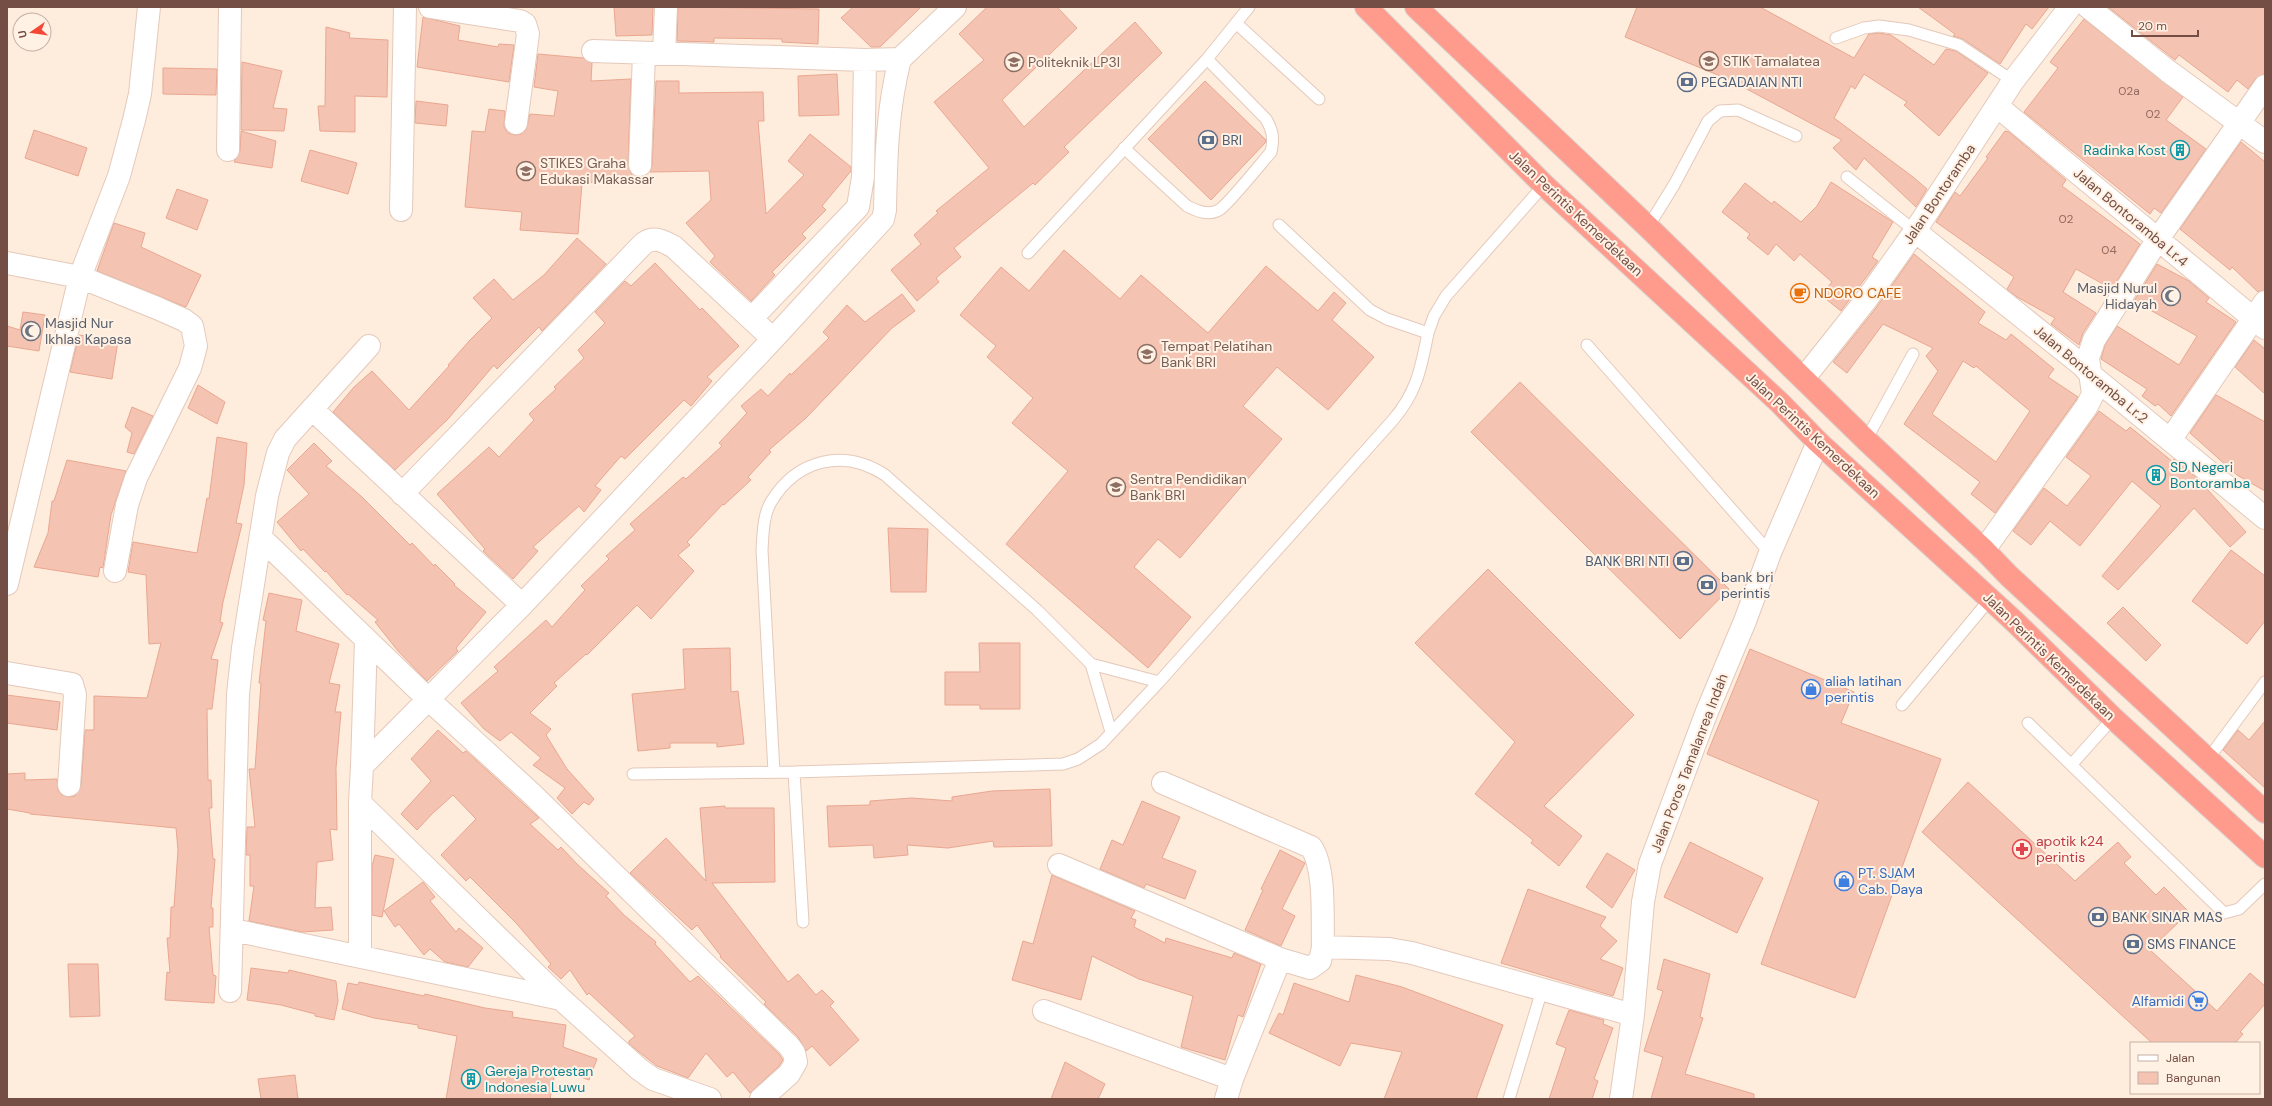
<svg xmlns="http://www.w3.org/2000/svg" width="2272" height="1106" viewBox="0 0 2272 1106" font-family="'DM Sans',sans-serif">
  <style>
    .building { fill: #f5c3b2; stroke: #e9a791; fill-rule: evenodd }
    .lines { fill: none; stroke-linecap: round; stroke-linejoin: round }
    .lane-casing { stroke: #e4c9bb; stroke-width: 13 }
    .street-casing { stroke: #e4c9bb; stroke-width: 24 }
    .highway-casing { stroke: #dbd1ce; stroke-width: 24 }
    .lane { stroke: #fff; stroke-width: 11 }
    .street { stroke: #fff; stroke-width: 22 }
    .highway { stroke: #fe9b8d; stroke-width: 22 }
    .labels { text-anchor: middle; dominant-baseline: central; stroke-width: 4; stroke-linejoin: round; paint-order: stroke }
    .number-label { font-size: 12px; fill: #946b60 }
    .education-label { font-size: 14px; fill: #785e54; stroke: #fff1e4; text-anchor: start }
    .service-label { font-size: 14px; fill: #4e5e75; stroke: #fff1e4; text-anchor: start }
    .culture-label { font-size: 14px; fill: #0d838f; stroke: #fff1e4; text-anchor: start }
    .street-label { font-size: 14px; fill: #744e44; stroke: #fff1e4 }
    .worship-label { font-size: 14px; fill: #5b616d; stroke: #fff1e4; text-anchor: end }
    .food-label { font-size: 14px; fill: #c56008; stroke: #fff1e4; text-anchor: start }
    .shop-label { font-size: 14px; fill: #366cbe; stroke: #fff1e4; text-anchor: start }
    .health-label { font-size: 14px; fill: #be3a42; stroke: #fff1e4; text-anchor: start }
  </style>
  <rect width="100%" height="100%" fill="#feecdc"/>
  <path class="building" d="M614 7H653L652 35 616 36Z
    M678 7 819 9 818 44 782 42V39L714 38V42L677 41Z
    M853 7H921L880 47H871L841 18Z
    M987 7H1057L1077 28 1002 100 1024 127 1135 22 1162 53 1064 147 1069 152 1035 185 1033 183 954 248 961 257 936 278 939 282 917 301 891 270 921 244 914 235 938 213 936 211 989 168 934 102 984 60 959 34Z
    M1637 7H1760L1854 58 1869 34 1879 33 1891 35 1934 65 1946 49 1956 51 1988 73 1939 136 1904 105 1907 102 1864 74 1855 89 1851 86 1834 118 1913 177 1927 189 1916 207 1864 158 1856 170 1833 148 1842 140 1730 80 1625 37Z
    M1918 7H2049L2032 29 2026 24 2000 64 1963 39 1953 36 1955 34Z
    M2108 7H2265V74L2255 79 2248 89 2237 80 2228 92 2179 55 2175 60Z
    M423 17 460 26 458 40 498 47 499 44 514 45 509 82 417 67Z
    M2084 19 2183 97 2166 120 2206 149 2161 213 2154 208 2150 214 2024 112 2058 68 2050 62Z
    M326 27 350 33 349 38 388 40 387 97 355 96V132L320 131 318 106H325Z
    M538 54 583 58 592 63 591 81 631 79 628 165 634 179 582 183 578 234 520 230 522 212 465 207 472 131 485 132 489 109 505 111 504 127 508 133 515 135 521 134 526 130 530 114 554 116 558 91 534 87Z
    M242 62 282 71 273 108 287 109 284 131 241 130Z
    M163 68 217 69 216 95 163 94Z
    M837 74 839 115 799 116 798 76Z
    M656 81H679V93L763 92 764 121H758L766 214 804 175 788 161 810 134 851 167V171L822 206 826 210 802 234 806 238 772 272 775 275 751 301 710 262 715 256 686 223 711 200 709 171 650 172 652 165Z
    M1205 81 1266 140 1265 143 1211 200 1148 139Z
    M416 101 448 105 446 126 415 123Z
    M34 130 87 148 78 176 25 158Z
    M241 131 276 141 272 168 234 162 240 151Z
    M2005 131 2009 132 2066 180 2062 186 2140 244 2112 289 2076 269 2063 292 2096 313 2083 333 2079 345 2051 324 2055 318 2017 297 2007 289 2014 277 1936 222 1955 192 1960 196 1988 158 1986 157Z
    M2241 142 2265 162V290L2258 292 2232 267 2230 270 2180 229Z
    M310 150 357 163 348 194 301 181Z
    M1831 182 1893 222 1872 257 1878 261 1841 311 1821 295 1832 282 1800 254 1794 261 1776 244 1768 255 1747 238 1750 234 1722 212 1745 183 1772 204 1774 201 1801 222 1817 206Z
    M177 189 208 200 197 230 166 218Z
    M114 223 145 233 141 247 201 275 186 307 97 271Z
    M577 238 606 264 542 331 539 327 497 369 494 365 448 419 395 470 333 412 354 387 372 371 409 410 449 366 448 365 470 340 492 318 473 298 494 279 513 300 544 275Z
    M1064 250 1120 299 1141 275 1208 333 1266 266 1318 311 1334 292 1346 303 1332 320 1374 357 1328 410 1277 367 1243 406 1282 439 1180 558 1158 539 1134 567 1191 617 1148 668 1006 544 1068 471 1012 423 1033 398 987 357 996 346 960 315 1001 267 1029 291Z
    M1914 254 1985 312 1978 323 2006 340 2011 334 2054 369 2048 377 2078 397 1995 513 1971 494 1980 482 1904 424 1938 371 1926 356 1933 348 1883 324 1847 373 1833 362 1876 308ZM1963 361 1974 368 1976 366 2030 411 1996 462 1932 414Z
    M655 263 700 310 702 308 739 346 707 377 712 381 691 406 684 400 625 459 621 456 595 486 601 490 584 512 579 506 533 547 538 551 513 579 483 551 485 549 437 494 489 447 499 457 534 420 529 414 556 389 554 387 584 358 578 350 605 323 595 312 625 281 631 286Z
    M2157 264 2189 281 2209 298 2206 302 2236 322 2171 416 2158 404 2155 406 2142 396 2147 389 2101 359 2105 345 2117 326 2179 365 2197 336 2134 301Z
    M902 294 915 311 892 328 806 418 769 450 771 452 748 477 751 480 724 505 723 504 687 542 690 545 678 555 694 571 651 619 637 605 587 655 586 654 554 683 557 686 530 713 551 729 546 735 567 769 594 799 589 805 584 802 572 814 557 798 565 788 533 765 541 758 511 732 500 741 484 729 461 703 498 671 494 667 546 620 552 627 585 590 581 586 609 559 606 556 635 530 630 524 683 477 686 479 722 446 719 443 747 413 741 406 761 389 768 396 790 373 791 375 829 338 823 332 847 305 865 322Z
    M23 312 45 315 39 351 7 346V326L20 330Z
    M79 335 118 341 112 379 70 372Z
    M2254 340 2265 349V394L2235 367Z
    M1520 382 1729 589 1680 639 1471 432Z
    M198 385 225 402 217 424 188 408Z
    M2216 395 2265 422V491L2237 475 2190 433Z
    M132 407 153 416 134 454 127 452 132 433 125 427Z
    M2099 411 2126 431 2130 427 2173 462 2174 459 2198 479 2246 532 2230 547 2194 508 2118 590 2102 576 2161 506 2132 481 2080 546 2050 521 2031 545 2013 531 2044 488 2067 506 2091 476 2066 457Z
    M217 437 247 443 244 485 236 523 242 524 223 602 220 622 223 623 211 659 218 660 212 709H207L208 780H211L212 808H209L213 859H215L211 908H213V927H209L213 975 216 976 214 1003 165 1000 167 972 170 973 167 938H170L171 907H174L178 850 176 828 30 814V813L7 809V774L25 773V780L57 779 58 790 62 795 68 797 75 796 81 786 85 730H94V696L147 698 161 643 149 644 146 575 128 572 133 542 197 553 207 498 209 499Z
    M314 443 332 461 326 466 362 497 410 545 412 543 434 566 435 564 455 584 454 585 486 612 456 648 458 651 427 681 398 651 375 622 378 620 348 594 347 595 326 571 325 572 303 549 301 551 277 522 309 494 287 470Z
    M67 460 126 471 111 515 103 568 100 567 98 577 34 567 48 533 52 501H54Z
    M888 528 928 529 926 592H891Z
    M2231 550 2265 576V621L2247 644 2192 601Z
    M1488 569 1634 715 1544 806 1582 836 1559 866 1531 843 1533 840 1475 794 1515 742 1415 643Z
    M269 593 302 600 296 631 339 644 329 683 340 685 335 712H341L336 768 337 830 330 829 333 860 317 862 315 908 331 907 333 930 302 932 249 921 254 886H250V855H246L247 827H255L249 769H255L261 683H259L266 621 263 620Z
    M2123 607 2161 645 2146 661 2107 623Z
    M979 643H1020V709H980V705H945V672H980Z
    M730 648 731 692 738 691 744 744 717 747V743H670V748L638 751 632 694 685 689 683 649Z
    M1750 649 1854 692 1841 723 1941 759 1855 998 1761 964 1819 801 1707 754Z
    M7 695 60 702 57 730 7 723Z
    M2265 721V788L2223 750 2238 730 2249 740Z
    M438 730 463 753 466 751 539 818 530 824 558 850 561 847 577 864 609 893 606 896 624 915 656 942 655 944 690 982 698 976 779 1054 783 1060 779 1066 750 1093 733 1072 727 1077 706 1053 688 1078 657 1066 629 1044V1041L635 1036 589 993 587 995 570 970 561 979 548 967 551 964 517 924 470 877 466 881 441 855 476 819 453 795 432 814 417 830 401 814 431 781 411 759Z
    M1968 782 2075 881 2118 842 2131 857 2124 863 2156 895 2164 887 2189 912 2150 950 2217 1011 2250 973 2265 986V1004L2240 1032 2243 1034 2235 1043H2152L1922 832Z
    M1050 789 1052 846 994 847 993 841 948 848 907 845 908 855 874 858 873 845 829 847 827 806 870 805V801L912 798 952 801V797L992 791Z
    M1142 801 1180 817 1162 858 1196 871 1185 899 1146 884 1144 888 1100 869 1112 840 1123 845Z
    M725 806V808H774L775 882 712 883 788 982 798 974 816 995 822 990 834 1002 830 1006 859 1040 830 1066 812 1046 806 1051 798 1037 764 1004 766 1002 720 957 721 956 697 925 692 930 630 873 666 838 706 881 700 808Z
    M1690 842 1763 878 1737 933 1664 897Z
    M1280 850 1305 863 1282 909 1295 916 1281 946 1245 930 1263 890 1261 889Z
    M1607 853 1635 870 1612 908 1586 887Z
    M375 855 394 859 382 917 372 915V866Z
    M1052 875 1135 911 1131 918 1136 920 1134 927 1165 943 1166 938 1232 958 1234 953 1261 964 1243 1017 1238 1015 1225 1060 1181 1047 1193 996 1139 979 1092 956 1081 1000 1012 980 1023 941 1033 944Z
    M423 882 435 897 430 901 456 932 459 928 483 948 468 967 445 962 430 949 424 955 399 924 395 927 384 911Z
    M1528 889 1606 917 1600 926 1617 941 1600 959 1623 968 1613 996 1501 963Z
    M1664 959 1710 974 1700 1017 1703 1018 1685 1074 1754 1094V1099H1651L1663 1057 1644 1051 1663 991 1657 989Z
    M68 964H98L100 1016 70 1017Z
    M251 968 288 973 289 970 336 981 338 1001 334 1020 315 1016V1014L281 1005 247 1000Z
    M1356 975 1402 987 1503 1025 1476 1099H1384L1402 1052 1351 1043 1340 1066 1269 1033 1279 1013 1283 1015 1294 983 1349 1002Z
    M359 982 424 996 425 994 485 1008 513 1012 512 1017 566 1025 563 1047 597 1059 589 1080 556 1068 550 1099H446L457 1036 418 1028V1025L374 1018 342 1009 348 983 358 985Z
    M1569 1010 1604 1020 1603 1024 1613 1028 1594 1079 1598 1081 1592 1099H1549L1566 1048 1556 1044Z
    M1065 1062 1105 1084 1098 1099H1051Z
    M295 1075 298 1099H261L258 1079Z"/>
  <g class="lines">
    <g class="lane-casing">
      <path id="lane" d="M1236 23 1319 99
        M1836 38 1864 28 1879 26 1909 30 1959 45 2013 81
        M1124 148 1187 206C1197 211 1208 216 1219 210 1227 206 1263 161 1271 152 1274 139 1273 131 1266 119L1207 59 1249 7
        M1847 177 1915 231
        M1648 227 1674 185 1708 121 1720 111 1738 110 1796 136
        M1028 253 1207 59
        M1428 333 1434 316 1446 296 1544 185
        M1587 345 1770 553
        M1866 440 1913 354
        M1091 664 1159 682
        M1902 705 1990 599
        M2028 723 2224 913 2239 909 2265 884
        M2208 759 2265 682
        M2072 764 2113 718
        M774 772 762 550C763 535 763 515 771 502 797 459 844 448 885 475L1037 610 1091 664 1111 732
        M794 772 803 922
        M633 774 794 772 1063 764 1078 759 1101 744 1159 682 1393 420C1417 392 1421 368 1428 333L1387 319 1370 310 1279 225
        M1509 1099 1542 990"/>
    </g>
    <g class="street-casing">
      <path id="street" d="M430 7 520 21 525 24 528 34 516 123
        M2088 7 2168 71 2265 142
        M593 51 865 60 900 59 955 7
        M664 53 666 7
        M1997 106 2265 328
        M228 150 230 7
        M640 165 644 53
        M401 210 405 7
        M1915 231 2083 366 2091 375 2265 518
        M7 263 80 277 157 308 184 320 192 326 196 346 190 368 136 478 127 505 115 571
        M752 318 858 207 863 177 865 60
        M1804 378 1866 300 1915 231 2013 81 2070 7
        M312 409 522 605
        M2170 440 2265 302
        M402 494 644 243C655 236 663 241 674 247L773 339
        M261 538 428 699 532 794 789 1046 794 1053 796 1062 789 1074 761 1099
        M1984 550 2087 406 2093 394 2088 358 2094 340 2158 239 2265 86
        M7 584 80 277 119 176 134 120 140 94 149 7
        M7 673 72 684 75 695 69 785
        M362 766 366 639
        M1163 783 1311 847C1326 868 1322 920 1323 947
        M360 803V955
        M1059 865 1280 959
        M233 930 561 999
        M230 991 238 694 243 648 267 496 278 453 285 439 369 346
        M1044 1011 1232 1079 1280 959 1310 968 1320 961 1323 947 1389 949 1412 953 1633 1015
        M710 1099 653 1079 639 1069 561 999 360 803 362 766 522 605 773 339 883 219 885 210C886 159 887 109 900 59
        M1226 1099 1232 1079
        M1621 1099 1633 1015 1643 902 1650 864 1706 714 1745 621 1770 553 1818 442"/>
    </g>
    <g class="highway-casing">
      <path id="highway" d="M1366 7 1544 185 1780 403 1818 442 2014 621 2113 718 2265 857
        M1416 7 1648 227 1866 440 1984 550 2009 576 2265 812"/>
    </g>
    <use href="#lane" class="lane"/>
    <use href="#street" class="street"/>
    <use href="#highway" class="highway"/>
  </g>
  <defs>
    <g id="university-ring" transform="scale(1)"><circle r="9.5" fill="#fff1e4" stroke="#8d6e63" stroke-width="1.5"/><path d="M0-5L7-2L0 1L-7-2ZM-4 1L0 2.5L4 1V4Q0 6-4 4Z" fill="#8d6e63"/></g>
    <g id="bank-ring" transform="scale(1)"><circle r="9.5" fill="#fff1e4" stroke="#5c6f8a" stroke-width="1.5"/><path d="M-6-4H6V4H-6ZM0-2.3a2.3 2.3 0 1 0 0 4.6a2.3 2.3 0 1 0 0-4.6Z" fill="#5c6f8a"/></g>
    <g id="building-ring" transform="scale(1)"><circle r="9.5" fill="#fff1e4" stroke="#0f9aa8" stroke-width="1.5"/><path d="M-4-6H4V6H1V3H-1V6H-4ZM-2.5-4.3h1.7v1.8h-1.7ZM.8-4.3h1.7v1.8H.8ZM-2.5-1h1.7V.8h-1.7ZM.8-1h1.7V.8H.8Z" fill="#0f9aa8"/></g>
    <g id="cafe-ring" transform="scale(1)"><circle r="9.5" fill="#fff1e4" stroke="#e8710a" stroke-width="1.5"/><path d="M-5.5-4.5H6V0H3Q3 3.5 0 3.5H-2.5Q-5.5 3.5-5.5 0ZM3-3.2v2h1.7v-2ZM-6 4.5H4V6H-6Z" fill="#e8710a"/></g>
    <g id="mosque-ring" transform="scale(1)"><circle r="9.5" fill="#fff1e4" stroke="#6b7280" stroke-width="1.5"/><path d="M3.5-4.9A6 6 0 1 0 3.5 4.9A5 5 0 1 1 3.5-4.9Z" fill="#6b7280"/></g>
    <g id="shop-ring" transform="scale(1)"><circle r="9.5" fill="#fff1e4" stroke="#3f7fe0" stroke-width="1.5"/><path d="M-5-2.5h2.3a2.7 3.5 0 0 1 5.4 0H5L5.5 6h-11ZM-1.5-2.5h3a1.5 2.3 0 0 0-3 0Z" fill="#3f7fe0"/></g>
    <g id="pharmacy-ring" transform="scale(1)"><circle r="9.5" fill="#fff1e4" stroke="#e0444e" stroke-width="1.5"/><path d="M-2-6h4v4h4v4h-4v4h-4v-4h-4v-4h4Z" fill="#e0444e"/></g>
    <g id="supermarket-ring" transform="scale(1)"><circle r="9.5" fill="#fff1e4" stroke="#3f7fe0" stroke-width="1.5"/><path d="M-6-5.5h2.5l.6 2H6L4.5 2H-2.5L-4.4-4H-6ZM-1.5 3.2a1.3 1.3 0 1 0 .1 0ZM3 3.2a1.3 1.3 0 1 0 .1 0Z" fill="#3f7fe0"/></g>
  </defs>
  <g fill-rule="evenodd">
    <use href="#university-ring" x="1709" y="61"/>
    <use href="#university-ring" x="1014" y="62"/>
    <use href="#bank-ring" x="1687" y="82"/>
    <use href="#bank-ring" x="1208" y="140"/>
    <use href="#building-ring" x="2180" y="150"/>
    <use href="#university-ring" x="526" y="171"/>
    <use href="#cafe-ring" x="1800" y="293"/>
    <use href="#mosque-ring" x="2171" y="296"/>
    <use href="#mosque-ring" x="31" y="331"/>
    <use href="#university-ring" x="1147" y="354"/>
    <use href="#building-ring" x="2156" y="475"/>
    <use href="#university-ring" x="1116" y="487"/>
    <use href="#bank-ring" x="1683" y="561"/>
    <use href="#bank-ring" x="1707" y="585"/>
    <use href="#shop-ring" x="1811" y="689"/>
    <use href="#pharmacy-ring" x="2022" y="849"/>
    <use href="#shop-ring" x="1844" y="881"/>
    <use href="#bank-ring" x="2098" y="917"/>
    <use href="#bank-ring" x="2133" y="944"/>
    <use href="#supermarket-ring" x="2198" y="1001"/>
    <use href="#building-ring" x="471" y="1079"/>
  </g>
  <g class="labels">
    <g class="number-label">
      <text x="2129" y="91">02a</text>
      <text x="2153" y="114">02</text>
      <text x="2066" y="219">02</text>
      <text x="2109" y="250">04</text>
    </g>
    <g class="education-label">
      <text x="1723" y="61">STIK Tamalatea</text>
      <text x="1028" y="62">Politeknik LP3I</text>
      <text x="540" y="163">STIKES Graha<tspan x="540" dy="16">Edukasi Makassar</tspan></text>
      <text x="1161" y="346">Tempat Pelatihan<tspan x="1161" dy="16">Bank BRI</tspan></text>
      <text x="1130" y="479">Sentra Pendidikan<tspan x="1130" dy="16">Bank BRI</tspan></text>
    </g>
    <g class="service-label">
      <text x="1701" y="82">PEGADAIAN NTI</text>
      <text x="1222" y="140">BRI</text>
      <text x="1669" y="561" text-anchor="end">BANK BRI NTI</text>
      <text x="1721" y="577">bank bri<tspan x="1721" dy="16">perintis</tspan></text>
      <text x="2112" y="917">BANK SINAR MAS</text>
      <text x="2147" y="944">SMS FINANCE</text>
    </g>
    <g class="culture-label">
      <text x="2166" y="150" text-anchor="end">Radinka Kost</text>
      <text x="2170" y="467">SD Negeri<tspan x="2170" dy="16">Bontoramba</tspan></text>
      <text x="485" y="1071">Gereja Protestan<tspan x="485" dy="16">Indonesia Luwu</tspan></text>
    </g>
    <g class="street-label">
      <text transform="translate(1939 194) rotate(-56)">Jalan Bontoramba</text>
      <text transform="translate(1576 213) rotate(43)">Jalan Perintis Kemerdekaan</text>
      <text transform="translate(2131 217) rotate(40)">Jalan Bontoramba Lr.4</text>
      <text transform="translate(2091 374) rotate(40)">Jalan Bontoramba Lr.2</text>
      <text transform="translate(1813 435) rotate(43)">Jalan Perintis Kemerdekaan</text>
      <text transform="translate(2049 656) rotate(44)">Jalan Perintis Kemerdekaan</text>
      <text transform="translate(1689 763) rotate(-69)">Jalan Poros Tamalanrea Indah</text>
    </g>
    <g class="worship-label">
      <text x="2157" y="288">Masjid Nurul<tspan x="2157" dy="16">Hidayah</tspan></text>
      <text x="45" y="323" text-anchor="start">Masjid Nur<tspan x="45" dy="16">Ikhlas Kapasa</tspan></text>
    </g>
    <g class="food-label">
      <text x="1814" y="293">NDORO CAFE</text>
    </g>
    <g class="shop-label">
      <text x="1825" y="681">aliah latihan<tspan x="1825" dy="16">perintis</tspan></text>
      <text x="1858" y="873">PT. SJAM<tspan x="1858" dy="16">Cab. Daya</tspan></text>
      <text x="2184" y="1001" text-anchor="end">Alfamidi</text>
    </g>
    <g class="health-label">
      <text x="2036" y="841">apotik k24<tspan x="2036" dy="16">perintis</tspan></text>
    </g>
  </g>
  <rect width="2272" height="1106" fill="none" stroke="#744e44" stroke-width="16"/>
  <rect x="2130" y="1042" width="130" height="52" fill="#fff1e4" stroke="#c7b0a4"/>
  <rect x="2138" y="1055" width="20" height="6" fill="#ffffff" stroke="#c7b0a4"/>
  <text x="2166" y="1062" font-size="12" fill="#744e44">Jalan</text>
  <rect x="2138" y="1072" width="20" height="12" fill="#f5c3b2" stroke="#c7b0a4"/>
  <text x="2166" y="1082" font-size="12" fill="#744e44">Bangunan</text>
  <g transform="translate(32 32) rotate(257)"><circle r="19" fill="#fff1e4" stroke="#c7b0a4"/>
  <path d="M0-3L7 15L0 10L-7 15Z" fill="#f34737"/>
  <text y="-6" font-size="11" font-weight="bold" text-anchor="middle" fill="#744e44">U</text>
  </g>
  <path d="M2132 30v6h66v-6" fill="none" stroke="#744e44" stroke-width="2"/>
  <text x="2138" y="30" font-size="12" fill="#744e44" stroke="#fff1e4" stroke-width="3" paint-order="stroke">20 m</text>
</svg>
